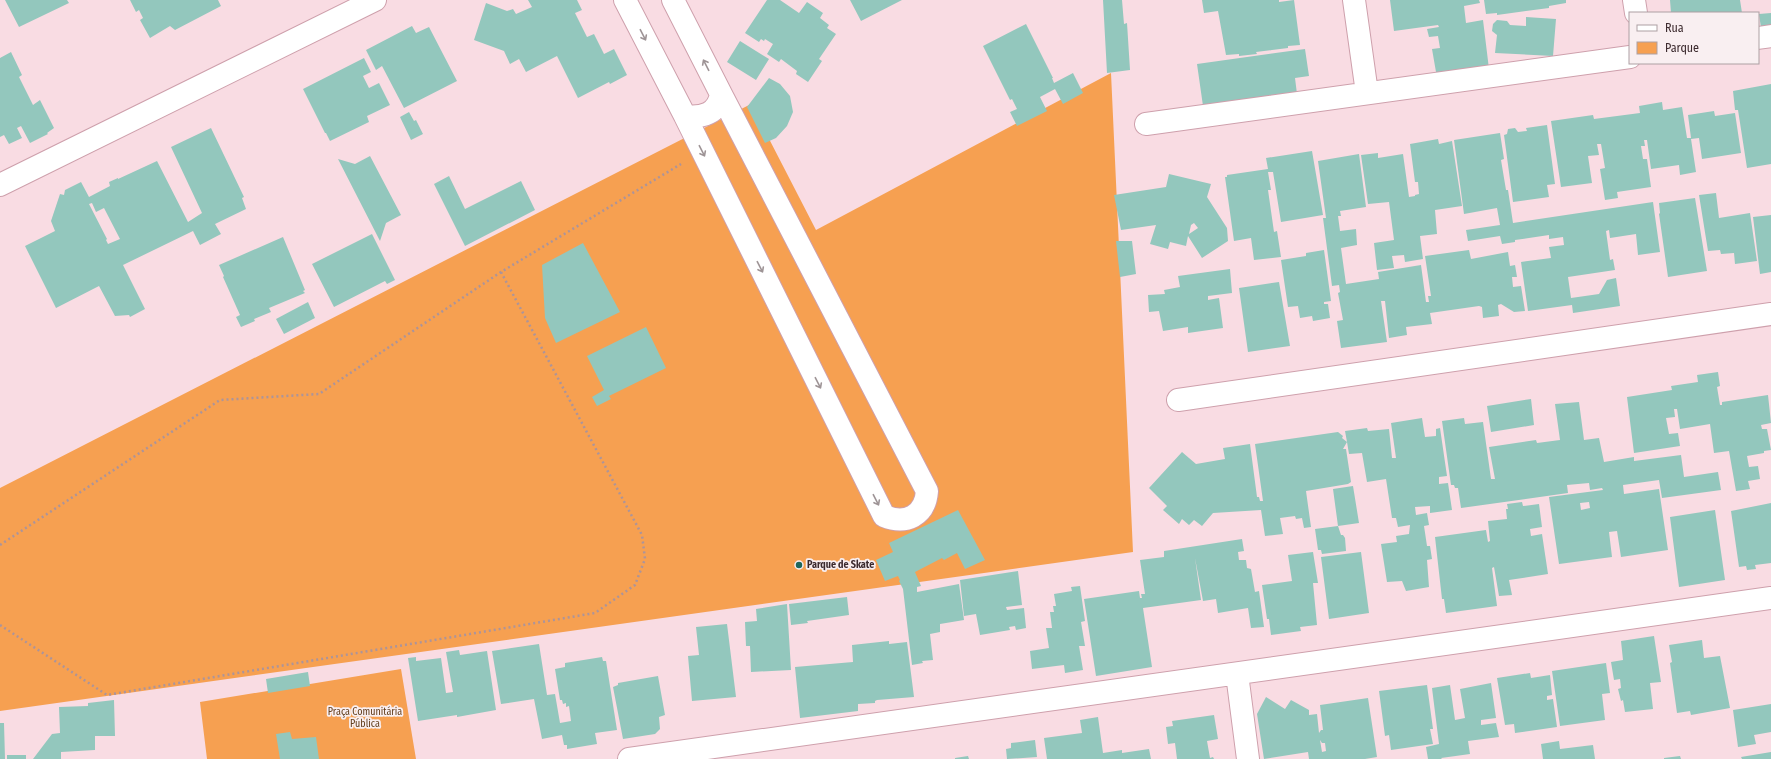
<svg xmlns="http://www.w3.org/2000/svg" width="1771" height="759" viewBox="0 0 1771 759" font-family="'Fira Sans Condensed',sans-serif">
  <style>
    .green { fill: #f6a051 }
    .building { fill: #93c7bd; fill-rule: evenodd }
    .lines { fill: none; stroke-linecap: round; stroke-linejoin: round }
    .minor-casing { stroke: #cea0ac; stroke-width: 24 }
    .path { stroke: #ac949a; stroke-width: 2.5; stroke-dasharray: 2 3; stroke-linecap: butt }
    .minor { stroke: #fff; stroke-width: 22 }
    .oneway { stroke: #9e9496 }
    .poi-dot { fill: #1e665b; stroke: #f9eff1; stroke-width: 1.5 }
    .labels { text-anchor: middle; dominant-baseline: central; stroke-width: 3.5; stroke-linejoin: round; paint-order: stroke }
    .poi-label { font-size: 10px; font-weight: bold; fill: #3c2a2e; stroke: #f9eff1; text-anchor: start }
    .park-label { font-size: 10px; fill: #623d1b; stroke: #f9eff1 }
  </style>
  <rect width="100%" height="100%" fill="#f9dce3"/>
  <path class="green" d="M1111 73 1133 552 0 711V488L751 104 816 230Z
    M401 669 416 759H207L200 702Z"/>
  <path class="building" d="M5 0H67L69 3 19 27Z
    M130 0H218L221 6 175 30 170 26 150 38 140 20 143 18 139 10 136 12Z
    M528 0H577L582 10 575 13 587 37 594 34 604 54 614 49 627 75 610 84 609 82 578 98 557 56 526 72 519 59 510 64 504 51 474 40 486 3 507 11 513 9 516 14 532 7Z
    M767 0H780L799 13 807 2 823 13 820 18 829 25 827 28 836 34 819 59 822 61 808 82 796 74 797 71 781 59 779 62 767 54 773 44 765 39 764 41 761 39 759 42 745 33Z
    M850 0H902L861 21Z
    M1103 0H1122L1124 24 1127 23 1130 70 1107 73Z
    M1202 0H1279V2L1294 0 1300 45 1288 46V48L1256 52 1257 54 1239 56V54L1226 55 1218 11 1204 13Z
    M1390 0H1479L1480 3 1464 6 1466 23 1483 20 1489 69 1440 76 1439 72H1436L1432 49 1440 48 1438 36 1429 37 1427 29 1439 27 1438 25 1394 31Z
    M1484 0H1566V3L1549 6V8L1497 15V13L1486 14Z
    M1670 0H1740L1742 13H1671Z
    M1771 13V27L1761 28 1759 14Z
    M1526 17 1556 19 1553 56 1495 53 1497 35 1492 31 1493 24 1497 20 1507 21 1510 25 1526 26Z
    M1026 24 1053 78H1052L1054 83 1073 73 1083 93 1063 104 1055 89 1040 97 1047 111 1017 126 1010 112 1017 109 1012 99 1010 100 983 46Z
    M412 26 416 33 429 27 457 81 404 108 382 66 376 70 366 50Z
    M740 41 769 59 756 80 727 62Z
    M1305 49 1309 76 1295 78 1297 94 1203 106 1197 64Z
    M11 52 22 75 19 77 33 105 40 100 54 128 47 133 48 134 30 143 21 126 17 128 22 138 9 144 4 135 0 137V58Z
    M364 58 371 72 363 76 369 88 379 83 390 105 367 116 369 122 330 141 326 133H325L303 89Z
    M769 78 780 84 790 96 793 112 787 126 776 138 765 143 747 107Z
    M1771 84V164L1747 168 1738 110H1735L1733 91Z
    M1662 102 1663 110 1682 107 1687 138H1691L1688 115 1714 111 1715 116 1735 113 1741 153 1702 159 1699 138 1691 139 1696 172 1680 175 1679 165 1651 169 1647 140H1644L1645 146H1641L1643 159H1647L1651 187 1617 192 1618 198 1605 200 1600 169 1605 168 1601 144H1597L1599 155 1588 156 1592 183 1561 187 1551 121 1593 115 1594 119 1640 113 1639 106Z
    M409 112 414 121 416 120 423 134 411 140 400 117Z
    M1547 125 1555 184 1547 185 1549 197 1513 202 1504 135 1507 134 1508 129 1515 128 1518 132 1527 131 1526 128Z
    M211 128 244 197 242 198 246 209 215 224 221 234 200 245 193 231 123 265 145 309 130 317 129 315 115 316 99 286 56 308 25 246 55 231 51 221 60 194 64 195 65 190 81 182 89 197 110 186 109 182 118 178V179L157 161 188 222 202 213 171 147ZM92 203 96 212 104 208 120 239 108 244 106 240 107 239 89 204Z
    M1500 133 1504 159 1501 160 1506 190H1508L1513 223 1653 202 1660 252 1638 255 1636 234 1610 238 1609 230 1606 231 1610 260 1613 259 1615 270 1568 277 1571 298 1599 294 1607 280 1616 278 1620 306 1573 313 1572 305 1528 311 1521 262 1551 258 1549 247 1564 245 1563 237 1549 239V235L1515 240V242L1502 244 1500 236 1468 241 1466 230 1500 225 1497 208 1464 214 1454 140Z
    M1438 139 1439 144 1452 141 1462 206 1435 210 1437 234 1420 236 1423 259 1405 262 1404 255 1392 256 1394 268 1377 270 1374 243 1394 240 1389 202 1368 204 1361 155 1378 153V158L1403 154 1409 197 1415 196V195L1419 194 1418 182H1415L1410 144Z
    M1312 151 1323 215 1281 222 1273 172H1268L1271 190H1268L1274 232 1277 231 1281 257 1254 260 1251 238 1234 241 1225 177H1227V175L1268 169 1266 158Z
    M1359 154 1366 207 1340 211 1341 216H1338L1340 231 1356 229 1357 245 1341 248 1346 284 1379 279 1378 272 1421 265 1426 302H1429L1428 296H1431L1425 256 1469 250 1471 259 1508 252 1510 266 1515 265 1517 277H1512L1513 287 1521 286 1525 311 1514 312 1501 304 1498 305 1499 316 1483 318 1482 307 1479 306 1430 313 1432 324 1406 327 1407 335 1389 338 1385 301H1381L1387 342 1341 348 1337 321 1343 320 1338 293 1340 292 1339 285 1332 286 1323 218H1326L1318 161Z
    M370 156 401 215 386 223 380 241 338 159 355 164Z
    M1169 174 1211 184 1207 197 1227 228 1228 241 1202 258 1188 236 1186 246 1170 242 1168 249 1150 244 1156 225 1121 230 1114 195 1166 187ZM1194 223 1198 228 1189 234 1191 225Z
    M449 176 465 209 521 181 535 210 465 246 434 184Z
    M1716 193 1719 218 1750 213 1757 261 1735 264 1734 253 1721 254 1720 250 1708 251 1699 195Z
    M1695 198 1707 271 1668 277 1659 214 1660 213 1659 203Z
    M1771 215V272L1760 274 1753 217Z
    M372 234 395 280 387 284 385 281 334 307 312 264Z
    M283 237 305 290 303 291 305 293 269 308 271 312 254 319 255 321 241 327 236 317 240 315 223 277 224 276 219 265Z
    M1116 241H1132L1136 274 1120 277Z
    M583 243 620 312 556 343 545 318 542 265Z
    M1324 250 1331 301 1324 302V304H1328L1330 318 1313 321 1312 316 1300 318 1298 306 1288 307 1281 260 1306 256V253Z
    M1230 269 1232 293 1208 296V300L1219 298 1223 328 1188 333V327L1163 331 1159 311 1149 312 1148 295 1165 294 1164 290 1180 287 1178 276Z
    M1279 282 1290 346 1248 352 1239 288Z
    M308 302 315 318 284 334 276 319Z
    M646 327 666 368 609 396 611 399 597 406 592 397 604 390 587 356Z
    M1718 372 1720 386 1717 387 1720 405H1722V402L1768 395 1771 423 1761 425 1762 429H1767L1771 450 1764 451V453L1747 456 1749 467 1758 466 1760 479 1748 481 1750 489 1736 491 1729 451 1714 453 1710 424 1680 429 1677 409H1674L1675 417 1666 418 1669 434 1678 433 1680 446 1634 453 1627 397 1672 390 1671 386 1698 382 1697 375Z
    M1531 399 1534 425 1491 432 1487 406Z
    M1579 402 1584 440 1599 438 1604 462 1634 457V461L1681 455 1684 477 1718 472 1721 490 1662 498 1659 480 1623 485 1624 494 1659 489 1668 550 1621 557 1617 531 1609 532 1612 557 1559 564 1549 497 1603 490 1602 488 1590 490 1589 483 1567 485 1568 493 1461 508 1458 488H1455L1454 485H1451L1442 421 1464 418 1465 424 1483 422 1491 479H1495L1489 447 1536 440 1537 443 1560 440 1555 404ZM1589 502 1590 508 1581 510 1580 503Z
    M1422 418 1425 437 1436 436V429L1440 428 1447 476 1439 477V484L1448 483 1452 510 1430 513V506L1415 507 1416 515 1427 513 1429 525 1424 526 1427 546H1430L1432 559 1427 560 1429 587 1406 591 1402 581 1387 582 1381 544 1397 542 1396 536 1409 534 1410 525 1398 527 1396 518H1392L1386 479 1367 482 1362 453 1349 454 1347 442 1343 449H1346L1351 482 1348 484 1306 491 1311 527 1304 528 1302 518 1296 519 1295 516 1280 518 1283 534 1265 536 1261 510 1213 513 1202 526 1194 520 1189 525 1182 519 1179 524 1163 510 1167 506 1149 488 1182 452 1196 464 1225 459 1223 448 1250 444 1257 497H1259L1260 501H1263L1255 444 1338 432 1343 436 1342 438 1347 442 1345 431 1367 428 1368 431 1389 429 1392 458H1396L1391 423Z
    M1353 486 1359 523 1338 526 1341 535H1343L1345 538 1346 551 1322 554 1321 550H1318L1315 529 1338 526 1333 489Z
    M1522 502 1523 506 1539 504 1542 527 1530 529 1531 536 1542 534 1548 574 1509 580 1512 595 1499 596 1494 567 1492 568 1497 606 1446 613 1444 599H1442L1435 537 1486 530 1488 542 1490 541 1488 521 1507 519 1506 509H1508L1507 504Z
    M1771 503V563L1755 565 1756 569 1747 570 1746 566 1739 567 1731 511Z
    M958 510 985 560 965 569 957 553 944 560 942 558 915 572 921 586 917 587V592L959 584 964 620 940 624V632L930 634 933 660 922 661 923 663 912 665 903 589 899 581 900 580 898 576 885 581 876 560 893 552 889 543Z
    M1715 510 1725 580 1679 587 1670 517Z
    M1242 539 1244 551 1238 552 1239 560H1246L1247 568 1251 569 1255 592 1259 591 1264 627 1251 628 1248 608 1218 613 1216 599 1203 601 1195 558 1201 600 1143 608 1152 667 1096 676 1084 599 1139 591 1140 598H1142L1141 594H1145L1140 560 1164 557V551Z
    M1313 552 1318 583H1313L1317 625 1300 627 1301 631 1271 635 1269 619H1267L1262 585 1292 581 1288 555Z
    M1361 552 1369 613 1329 619 1321 557Z
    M1018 571 1022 605 1006 607 1007 610 1024 608 1026 628 1016 630 1015 626 1009 627 1010 630 980 635 976 614 964 616 960 580Z
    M1080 586 1085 621 1081 622 1085 646H1079L1083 670 1065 673 1064 665 1032 669 1030 651 1049 648 1046 628H1052L1050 612H1054L1053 606H1056L1054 594 1072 591 1071 587Z
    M847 597 849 615 807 621 808 623 791 625 789 604Z
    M787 604 791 670 751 672 750 646H746L745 622 757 621 756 609Z
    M727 624 736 697 692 701 688 656 699 655 696 627Z
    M1654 636 1661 682 1650 683 1653 709 1625 712 1623 700 1621 701 1618 689 1621 688 1620 679 1614 680 1611 662 1623 660 1621 641Z
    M1702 640 1704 658 1720 656 1730 708 1691 715 1690 711 1677 713 1670 663 1672 662 1669 645Z
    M889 641V644L907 642 914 697 877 700 875 701V703L858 704V711L800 718 795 667 853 662 852 645Z
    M539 644 547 695 555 694 560 723 571 721 569 706 566 707V703L563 704 562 700H560L555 669 565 667V663L602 657 603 661H606L617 730 595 733 597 744 567 749V745H564L562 735 542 739 534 699 501 704 492 651Z
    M459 650 460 655 487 651 496 710 457 717V715L418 721 408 658 416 657V661L441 658 446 693 453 692 446 652Z
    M1606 663 1610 693 1602 694 1605 720 1560 726 1552 671Z
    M308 672 310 686 268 693 266 679Z
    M1530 673 1531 678 1550 675 1552 695 1547 696V700L1553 699 1557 727 1515 733 1514 724 1505 725 1497 678Z
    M658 676 665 715 659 717 660 729 655 734 623 739 613 687 618 685V683Z
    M1491 683 1496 718 1481 720V725L1496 723 1499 737 1468 741 1470 754 1441 758 1442 759H1428L1426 747 1439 744 1432 688 1450 685 1455 720 1465 718 1460 689Z
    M1427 685 1433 729H1430L1433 744 1391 750 1389 735 1385 736 1379 691Z
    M1266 697 1285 709 1291 700 1309 710V715L1317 714 1319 733 1321 730H1323L1320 705 1368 698 1377 757 1365 759H1309L1308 752 1264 759 1257 714ZM1320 740 1322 743H1325L1326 751 1322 752Z
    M114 700 115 736H95V750L61 752V759H33L52 734 60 733 59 707 88 706V703Z
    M1771 704V732L1754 735 1756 744 1738 747 1733 710Z
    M1214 715 1218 739 1207 741 1210 758 1213 757 1214 759H1177L1175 743 1168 744 1166 727 1173 726 1172 721Z
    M1098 717 1103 753 1122 750V753L1149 749 1151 759H1047L1044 738 1082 733 1080 720Z
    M0 723H4L5 759H0Z
    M290 732 292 739 316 737 319 759H280L276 734Z
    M1035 740 1037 757 1007 759 1006 749 1011 748V743Z
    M1559 741 1560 749 1593 745 1595 759H1543L1541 744Z
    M1771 752V759H1742L1741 757Z
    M7 755H26V759H7Z
    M968 756 969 759H955V758Z
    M1680 756 1681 759H1664V758Z"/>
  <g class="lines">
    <g class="minor-casing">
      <path id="minor" d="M625 0 685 116C702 118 718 114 721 94L673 0
        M1354 0 1367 93
        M1634 0 1636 13
        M1758 38 1771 36
        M685 116 884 516C906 525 925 516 927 491L721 94
        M1146 124 1630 57
        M0 185 375 0
        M1178 400 1771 314
        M1237 674 1248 759
        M629 759 1771 598"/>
    </g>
    <path class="path" d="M0 545 220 400 319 394 501 272 681 164
      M0 625 107 695 595 613 635 585 645 559 642 535 501 272"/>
    <use href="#minor" class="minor"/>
  </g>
  <defs><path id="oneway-shaft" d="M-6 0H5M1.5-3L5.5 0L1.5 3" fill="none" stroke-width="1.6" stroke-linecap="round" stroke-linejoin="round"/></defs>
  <g class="oneway">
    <use href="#oneway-shaft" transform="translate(643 35) rotate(63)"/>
    <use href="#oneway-shaft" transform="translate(706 65) rotate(-117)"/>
    <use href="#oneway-shaft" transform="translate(702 151) rotate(63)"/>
    <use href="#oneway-shaft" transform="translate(760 267) rotate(63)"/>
    <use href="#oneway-shaft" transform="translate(818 383) rotate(63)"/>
    <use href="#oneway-shaft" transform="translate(876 500) rotate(63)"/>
  </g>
  <circle class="poi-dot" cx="799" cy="565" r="4"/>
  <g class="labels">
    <g class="poi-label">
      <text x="807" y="565">Parque de Skate</text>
    </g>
    <g class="park-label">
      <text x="365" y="712">Praça Comunitária<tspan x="365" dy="12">Pública</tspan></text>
    </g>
  </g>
  <rect x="1629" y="12" width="130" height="52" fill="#f9eff1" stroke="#ada0a3"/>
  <rect x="1637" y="25" width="20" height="6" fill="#ffffff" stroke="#ada0a3"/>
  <text x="1665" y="32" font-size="12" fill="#3c2a2e">Rua</text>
  <rect x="1637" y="42" width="20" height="12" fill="#f6a051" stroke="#ada0a3"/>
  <text x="1665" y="52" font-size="12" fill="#3c2a2e">Parque</text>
</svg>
